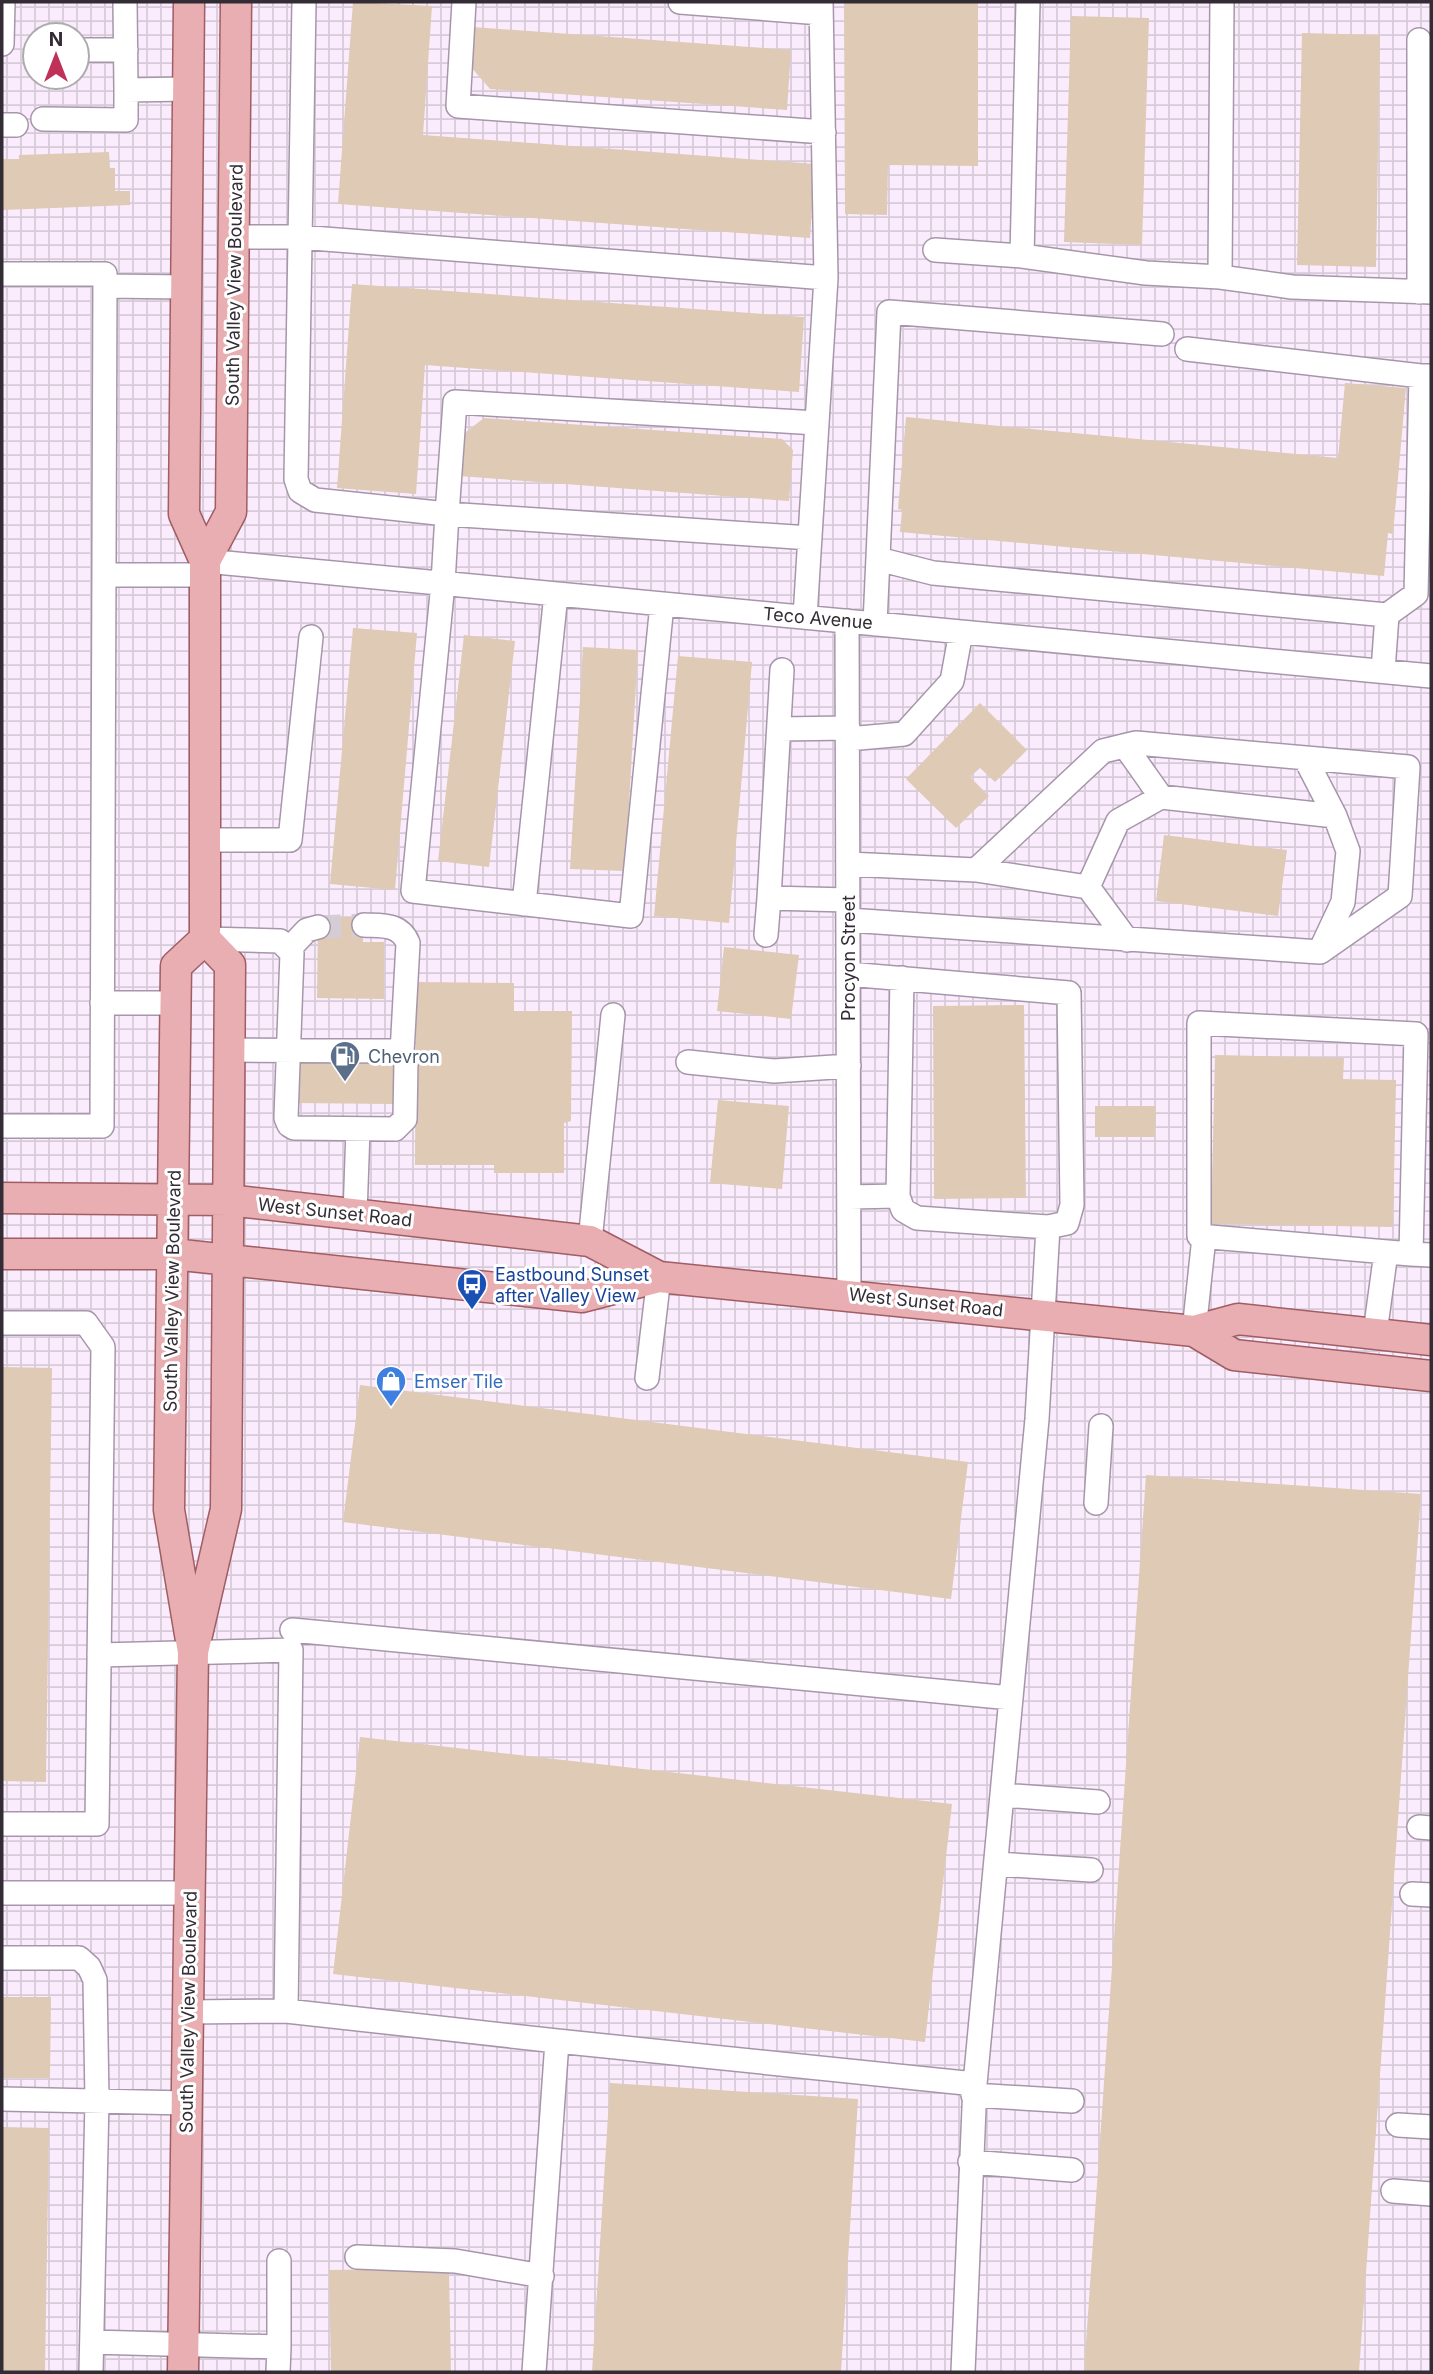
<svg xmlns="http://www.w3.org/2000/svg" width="1433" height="2374" viewBox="0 0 1433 2374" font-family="Inter,sans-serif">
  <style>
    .industrial { fill: url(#industrial-grid); fill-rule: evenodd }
    .building { fill: #decab5 }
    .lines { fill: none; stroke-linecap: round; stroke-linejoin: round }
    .minor-tunnel { stroke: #d5cdd6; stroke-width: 23; stroke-dasharray: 23 11; stroke-linecap: butt }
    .minor-casing { stroke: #a796ab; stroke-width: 26 }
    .major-casing { stroke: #a05d64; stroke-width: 33 }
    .minor { stroke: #fff; stroke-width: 23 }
    .major { stroke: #e9aeb1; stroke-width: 30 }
    .labels { text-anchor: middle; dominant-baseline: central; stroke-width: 6; stroke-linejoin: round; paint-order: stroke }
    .street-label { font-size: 18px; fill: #332c35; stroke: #fff }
    .service-label { font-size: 18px; fill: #4e5e75; stroke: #fff; text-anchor: start }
    .transit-label { font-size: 18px; fill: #164399; stroke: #fff; text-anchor: start }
    .shop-label { font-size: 18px; fill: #366cbe; stroke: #fff; text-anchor: start }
  </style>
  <defs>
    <pattern id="industrial-grid" width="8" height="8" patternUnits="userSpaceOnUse" patternTransform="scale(1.75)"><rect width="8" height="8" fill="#faecfd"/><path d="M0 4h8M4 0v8" fill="none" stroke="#d7cbd9"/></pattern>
  </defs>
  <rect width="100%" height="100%" fill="#fdf5fe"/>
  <path class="industrial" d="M2 2H1431V2372H2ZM35 35H77V77H35Z"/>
  <path class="building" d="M353 2 432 6 423 135 815 164 810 238 338 204Z
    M844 2H978V166L888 165 887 215 845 214Z
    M1071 16 1149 18 1142 245 1064 242Z
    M472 27 791 50 787 110 490 89 470 66Z
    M1302 33 1380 35 1376 267 1297 265Z
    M109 152 110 168H115V191H130V205L2 210V159H19V155Z
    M352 284 804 317 799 392 425 365 416 494 337 488Z
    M1345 383 1406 388 1393 534 1388 533 1384 576 900 532 902 510 898 509 906 417 1338 458Z
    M484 418 782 439 793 450 789 501 459 476 462 435Z
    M353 628 417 633 395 890 330 884Z
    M464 635 515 641 489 867 438 861Z
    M583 647 638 650 625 871 570 869Z
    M678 656 752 662 729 923 654 916Z
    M980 703 1027 750 995 782 980 768 970 777 989 796 956 828 906 779Z
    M1164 835 1287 850 1278 916 1156 901Z
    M318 917H364L363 942H384V999L317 998Z
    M724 947 799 955 791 1019 717 1011Z
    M416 982 514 983V1011H572L571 1121 564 1123V1173H494V1165H415Z
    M1024 1005 1026 1198 934 1199 933 1006Z
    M1215 1055 1344 1058 1343 1079 1396 1080 1393 1227 1211 1224Z
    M297 1063 394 1064 393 1104 296 1103Z
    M718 1100 789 1106 782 1189 710 1183Z
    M1095 1106H1156L1155 1137H1095Z
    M2 1367 52 1368 46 1782 2 1781Z
    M360 1385 968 1462 951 1599 343 1522Z
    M1146 1475 1421 1494 1359 2372H1084Z
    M360 1737 952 1804 925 2042 333 1974Z
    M2 1997H51L50 2078H2Z
    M610 2083 858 2099 841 2372H592Z
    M2 2127 49 2128 45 2372H2Z
    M449 2268 451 2372H331L329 2270Z"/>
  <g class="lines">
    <path class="minor-tunnel" d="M318 927 364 925"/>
    <g class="minor-casing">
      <path id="minor" d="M125 2 126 90 188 89
        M304 2 296 479 300 491 315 500 447 514 443 583 413 891 631 916 662 604
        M464 2 458 106 824 132
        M680 2 821 13
        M1419 40V292
        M2 44 3 2
        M77 50H126
        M43 119 126 120V90
        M2 125H16
        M234 237H299L826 278
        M935 250 1022 256 1028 2
        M1022 256 1146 273 1220 277 1222 2
        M2 274H105L102 1126H2
        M1220 277 1292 287 1431 292
        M105 286 186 287
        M1187 349 1421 376
        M810 538 447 514 455 402 817 423
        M878 559 933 573 1387 615 1383 671
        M205 561 1431 676
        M104 575H205
        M1387 615 1416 594 1421 376H1431
        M805 617 826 278 821 2
        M847 621 849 1294
        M875 624 889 312 1162 334
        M782 670 769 898 848 900
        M779 729 848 728
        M848 739 904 734 952 681 961 632
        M1125 746 1161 797
        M1305 758 1335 816
        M205 840H290L311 637
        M848 864 976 870 1088 887 1127 940
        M1088 887 1118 821 1161 797 1335 816 1348 851 1343 902 1321 949
        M524 904 556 594
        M848 920 1320 952 1400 896 1408 767 1136 743 1103 751 976 870
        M364 925C381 926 400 923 408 943L402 1053
        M766 935 769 898
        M205 939 280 941 292 953 286 1118 289 1125 294 1128 395 1129 405 1119 406 1061 402 1053 391 1051 229 1050
        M290 948 307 930 318 927
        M848 974 1069 993 1072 1205 1067 1223 1048 1227 917 1218 903 1210 898 1196 849 1197
        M102 1003H176
        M688 1062 774 1071 849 1066
        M898 1196 902 978
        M355 1215 358 1129
        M590 1241 613 1015
        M1411 1254 1199 1236V1023L1416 1034 1411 1254 1431 1255
        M2 1323H86L103 1347 97 1824H2
        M1194 1331 1204 1237
        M1375 1333 1386 1252
        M647 1378 659 1277
        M1096 1503 1101 1426
        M292 1630 1011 1698
        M99 1655 291 1650 286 2011
        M1002 1795 1098 1802
        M1419 1827 1431 1828
        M996 1864 1091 1870
        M2 1893H190
        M1412 1894 1431 1895
        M2 1958H79L89 1967 95 1980 97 2100 91 2372
        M188 2012 286 2011 557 2041 534 2372
        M557 2041 975 2084 963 2372
        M975 2084 1037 1419 1048 1227
        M973 2095 1072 2101
        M2 2099 187 2103
        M1398 2125 1431 2127
        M970 2162 1072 2170
        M1393 2191 1431 2194
        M357 2257 455 2261 542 2276
        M92 2342 279 2347V2261
        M278 2372 279 2347"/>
    </g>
    <g class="major-casing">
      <path id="major" d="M189 2 184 514 205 561V939L230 965 226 1509 193 1652
        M205 561 231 512 236 2
        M2 1198 228 1200 590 1241 659 1277
        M2 1254H172L582 1297 659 1277 1194 1331 1238 1319 1431 1340
        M1194 1331 1234 1355 1431 1376
        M183 2372 193 1652 169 1510 176 966 205 939"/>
    </g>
    <use href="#minor" class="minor"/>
    <use href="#major" class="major"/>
  </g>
  <defs>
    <g id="fuel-pin" transform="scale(1.575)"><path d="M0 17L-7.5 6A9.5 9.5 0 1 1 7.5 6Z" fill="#5c6f8a" stroke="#fff"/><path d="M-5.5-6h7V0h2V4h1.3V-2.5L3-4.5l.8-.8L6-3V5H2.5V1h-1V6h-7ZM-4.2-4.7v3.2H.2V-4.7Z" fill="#fff"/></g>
    <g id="bus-pin" transform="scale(1.575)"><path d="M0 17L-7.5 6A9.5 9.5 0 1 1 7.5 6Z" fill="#1a4fb4" stroke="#fff"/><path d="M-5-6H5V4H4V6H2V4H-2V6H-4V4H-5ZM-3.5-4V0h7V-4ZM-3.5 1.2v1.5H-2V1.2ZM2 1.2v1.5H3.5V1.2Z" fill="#fff"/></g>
    <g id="shop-pin" transform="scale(1.575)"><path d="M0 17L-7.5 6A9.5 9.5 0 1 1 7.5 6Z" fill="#3f7fe0" stroke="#fff"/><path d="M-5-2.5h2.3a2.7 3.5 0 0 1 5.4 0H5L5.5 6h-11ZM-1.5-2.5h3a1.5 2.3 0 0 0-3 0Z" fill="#fff"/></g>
  </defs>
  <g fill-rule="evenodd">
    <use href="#fuel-pin" x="345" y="1056"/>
    <use href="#bus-pin" x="472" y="1284"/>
    <use href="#shop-pin" x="391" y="1381"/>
  </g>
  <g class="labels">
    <g class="street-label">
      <text transform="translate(234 285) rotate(-89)">South Valley View Boulevard</text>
      <text transform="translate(818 618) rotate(5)">Teco Avenue</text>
      <text transform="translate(848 958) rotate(-90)">Procyon Street</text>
      <text transform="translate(335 1212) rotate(6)">West Sunset Road</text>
      <text transform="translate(172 1291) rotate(-89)">South Valley View Boulevard</text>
      <text transform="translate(926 1302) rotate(6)">West Sunset Road</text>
      <text transform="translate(188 2012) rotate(-89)">South Valley View Boulevard</text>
    </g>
    <g class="service-label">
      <text x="368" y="1056">Chevron</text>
    </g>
    <g class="transit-label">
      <text x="495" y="1274">Eastbound Sunset<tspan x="495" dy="21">after Valley View</tspan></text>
    </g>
    <g class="shop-label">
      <text x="414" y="1381">Emser Tile</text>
    </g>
  </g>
  <rect width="1433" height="2374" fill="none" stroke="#332c35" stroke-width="7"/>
  <g transform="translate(56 56)"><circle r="33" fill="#ffffff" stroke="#adabae" stroke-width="2"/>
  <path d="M0-5L12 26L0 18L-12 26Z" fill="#c03159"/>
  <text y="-10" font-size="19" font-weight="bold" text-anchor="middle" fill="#332c35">N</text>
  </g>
</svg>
